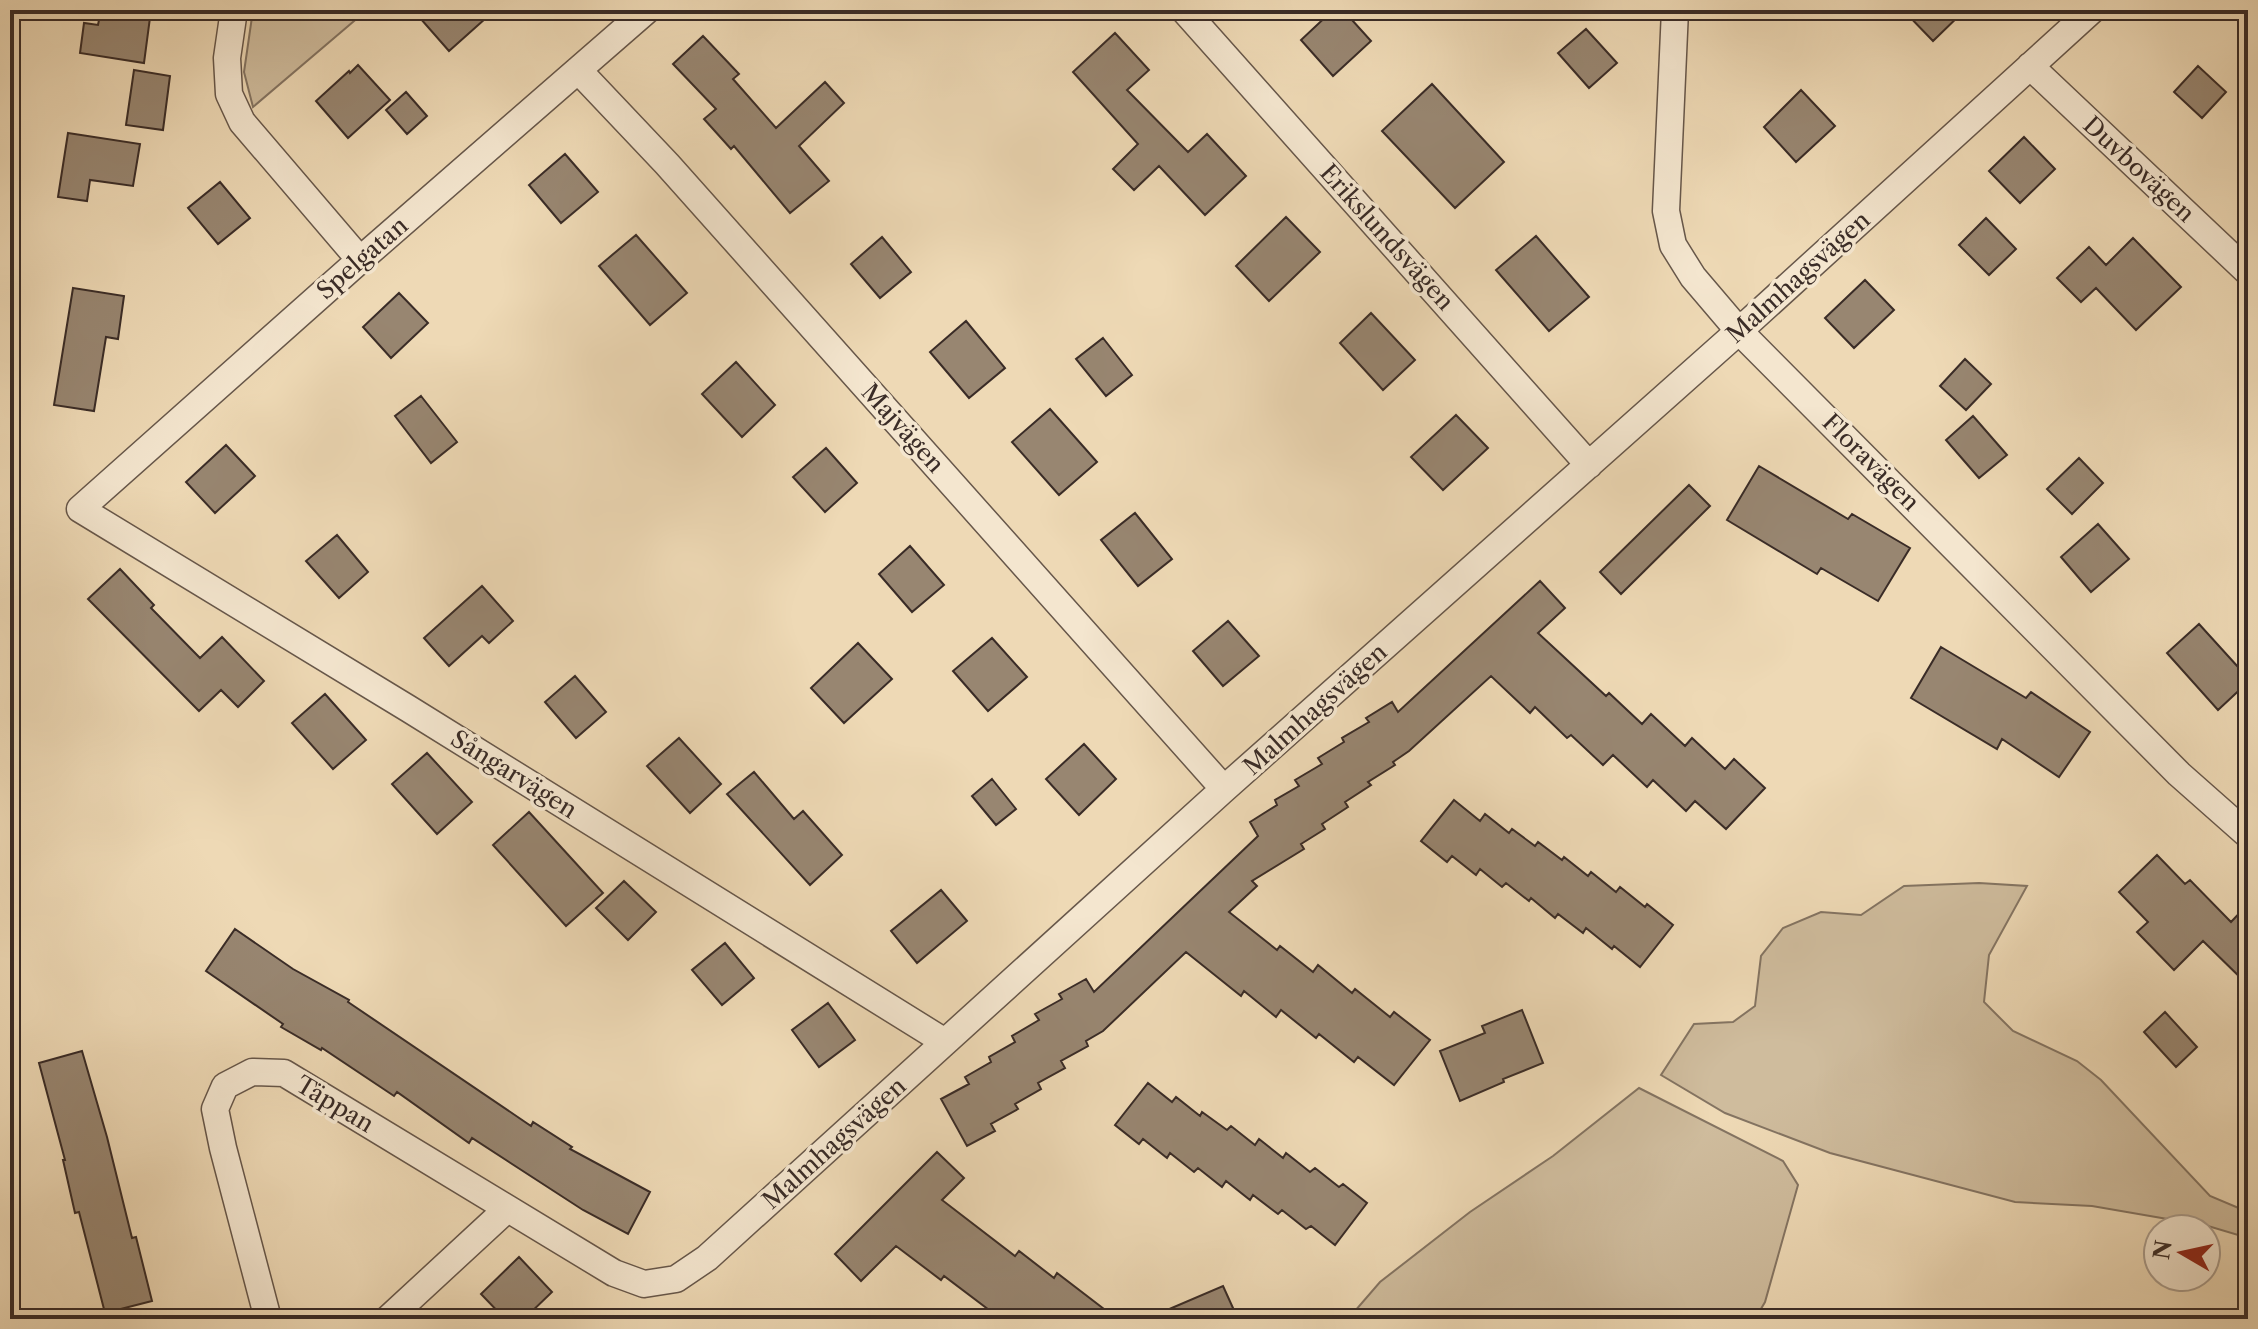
<svg xmlns="http://www.w3.org/2000/svg" width="2258" height="1329" viewBox="0 0 2258 1329" font-family="'Libre Caslon Text',serif">
  <style>
    .green { fill: #cfbc9d; stroke: #847462; stroke-width: 2 }
    .building { fill: #988671; stroke: #3a2c27; stroke-width: 2 }
    .lines { fill: none; stroke-linecap: round; stroke-linejoin: round }
    .minor-casing { stroke: #67574a; stroke-width: 29 }
    .minor { stroke: #f4e6cf; stroke-width: 26 }
    .labels { text-anchor: middle; dominant-baseline: central; stroke-width: 7; stroke-linejoin: round; paint-order: stroke }
    .street-label { font-size: 24px; fill: #3a2c27; stroke: #f4e6cf }
  </style>
  <rect width="100%" height="100%" fill="#eed9b5"/>
  <filter id="stains"><feTurbulence type="fractalNoise" baseFrequency=".0025" numOctaves="4"/><feColorMatrix values="0 0 0 0 .2 0 0 0 0 .09 0 0 0 0 .02 0 0 0 .5 -.17"/></filter>
  <radialGradient id="worn" r=".72"><stop offset=".6" stop-color="#630" stop-opacity="0"/><stop offset="1" stop-color="#630" stop-opacity=".3"/></radialGradient>
  <path class="green" d="M253 10H367L253 107 244 72Z
    M1979 883 2027 886 1989 955 1984 1002 2013 1031 2077 1061 2101 1080 2210 1196 2248 1212V1238L2208 1226 2092 1206 2015 1202 1830 1153 1725 1113 1661 1075 1694 1024 1733 1022 1755 1006 1761 956 1783 928 1821 912 1861 915 1904 886Z
    M1639 1088 1783 1161 1798 1185 1765 1302 1755 1319H1348L1380 1282 1470 1212 1553 1156Z"/>
  <path class="building" d="M101 10H151L144 63 80 53 84 23 98 25Z
    M413 10H495L449 51Z
    M1333 10H1343L1371 41 1333 76 1301 40Z
    M1903 10H1965L1933 41Z
    M1586 29 1617 63 1589 88 1558 53Z
    M1115 33 1149 70 1127 90 1188 152 1207 134 1246 176 1205 215 1159 166 1134 190 1113 169 1138 144 1073 72Z
    M703 36 739 74 733 79 776 128 825 82 844 103 799 146 829 181 790 213 734 146 731 149 704 119 716 109 673 64Z
    M358 65 390 100 348 138 316 101 349 71 350 73Z
    M2198 66 2226 92 2202 118 2174 92Z
    M134 70 170 76 163 130 126 125Z
    M1432 84 1504 162 1455 208 1382 131Z
    M1801 90 1835 126 1796 162 1764 127Z
    M406 92 427 116 407 134 386 110Z
    M68 133 140 144 133 186 90 180 87 201 58 197Z
    M2024 137 2055 169 2020 203 1989 171Z
    M565 154 598 192 561 223 529 185Z
    M220 182 250 218 218 244 188 208Z
    M1286 217 1320 252 1269 301 1236 266Z
    M1986 218 2016 249 1989 275 1959 245Z
    M636 235 687 293 650 325 599 266Z
    M1536 236 1589 297 1549 331 1496 270Z
    M882 237 911 272 880 298 851 264Z
    M2133 238 2181 287 2136 330 2096 288 2081 302 2057 278 2089 247 2106 265Z
    M1865 280 1894 310 1854 348 1825 318Z
    M73 288 124 296 118 339 106 337 94 411 54 405Z
    M399 293 428 323 391 358 363 327Z
    M1371 313 1415 360 1383 390 1340 343Z
    M966 321 1005 368 969 398 930 352Z
    M1103 338 1132 375 1106 396 1076 359Z
    M1965 359 1991 384 1966 410 1940 386Z
    M736 362 775 405 742 437 702 394Z
    M421 396 457 442 431 463 395 416Z
    M1050 409 1097 462 1059 495 1012 442Z
    M1456 415 1488 448 1443 490 1411 457Z
    M1973 416 2007 455 1979 478 1946 440Z
    M226 445 255 476 215 513 186 482Z
    M826 448 857 483 825 512 793 477Z
    M2079 458 2103 483 2072 514 2047 489Z
    M1759 466 1848 519 1852 514 1910 548 1878 601 1821 568 1817 574 1727 520Z
    M1689 485 1710 506 1621 594 1600 572Z
    M1135 513 1172 559 1138 586 1101 540Z
    M2098 524 2129 559 2091 592 2061 557Z
    M337 535 368 572 339 598 306 561Z
    M910 546 944 585 912 612 879 574Z
    M120 569 154 605 151 608 200 658 222 637 264 681 238 707 221 690 199 711 88 599Z
    M1540 581 1565 608 1538 633 1606 696 1609 693 1642 724 1651 714 1685 746 1692 738 1725 769 1734 759 1765 788 1726 829 1695 801 1686 811 1653 780 1647 787 1613 755 1603 765 1571 735 1567 738 1535 707 1530 713 1491 676 1409 751 1393 762 1395 765 1368 782 1371 785 1345 802 1348 807 1322 824 1325 829 1301 844 1304 849 1252 881 1257 886 1229 912 1277 950 1280 946 1313 972 1318 965 1352 993 1355 989 1390 1017 1394 1012 1430 1040 1394 1085 1358 1057 1354 1062 1319 1034 1316 1038 1281 1010 1276 1017 1244 991 1241 996 1186 952 1103 1031 1086 1041 1088 1046 1061 1061 1065 1068 1038 1083 1041 1089 1015 1104 1018 1109 991 1124 995 1131 967 1146 941 1099 969 1084 965 1077 991 1062 989 1057 1015 1042 1012 1036 1039 1020 1035 1014 1062 999 1059 994 1086 979 1094 992 1258 836 1250 822 1277 805 1275 800 1299 786 1295 780 1322 764 1318 758 1344 742 1342 738 1369 722 1366 718 1392 702 1398 712Z
    M482 586 513 621 489 643 482 636 449 666 424 638Z
    M1228 621 1259 656 1223 686 1193 651Z
    M2199 624 2248 678V682L2218 710 2167 653Z
    M992 638 1027 677 988 711 953 671Z
    M858 643 892 679 844 723 811 688Z
    M1941 647 2026 698 2031 692 2090 732 2059 777 2002 739 1997 749 1911 698Z
    M575 676 606 712 576 738 545 702Z
    M325 694 366 740 333 769 292 723Z
    M679 738 721 784 690 813 647 766Z
    M1084 744 1116 779 1079 815 1046 779Z
    M427 753 472 802 437 834 392 784Z
    M754 772 794 819 803 811 842 855 810 885 727 794Z
    M992 779 1016 809 996 825 972 796Z
    M1454 800 1480 821 1485 814 1509 833 1512 829 1535 846 1538 842 1562 860 1564 857 1588 876 1591 872 1616 892 1620 887 1645 907 1647 904 1673 925 1640 967 1614 946 1612 949 1586 928 1583 933 1558 914 1555 918 1531 898 1529 901 1506 883 1502 887 1480 869 1476 875 1452 856 1447 862 1421 841Z
    M529 812 603 893 566 926 493 845Z
    M2157 855 2185 884 2190 880 2231 922 2248 904V985L2203 941 2174 970 2137 932 2148 922 2119 892Z
    M624 881 656 912 628 940 596 908Z
    M941 890 967 921 917 963 891 931Z
    M235 929 293 969 349 1000 348 1002 531 1126 533 1122 572 1147 570 1149 650 1192 628 1234 583 1210 472 1138 469 1143 397 1092 394 1096 322 1048 321 1050 281 1027 283 1024 206 971Z
    M725 943 754 978 722 1005 692 970Z
    M828 1003 855 1040 819 1067 792 1030Z
    M1522 1010 1543 1063 1503 1079 1504 1082 1460 1101 1440 1051 1485 1033 1482 1026Z
    M2165 1012 2197 1047 2176 1067 2144 1032Z
    M82 1051 107 1137 132 1238 136 1237 152 1301 105 1313 79 1212 75 1213 63 1160H65L39 1063Z
    M1148 1083 1172 1102 1176 1097 1200 1116 1202 1112 1227 1130 1231 1126 1255 1145 1259 1139 1283 1158 1286 1153 1310 1172 1315 1168 1339 1187 1343 1184 1367 1203 1335 1245 1311 1226 1306 1229 1282 1210 1278 1214 1253 1195 1250 1200 1226 1181 1222 1187 1198 1168 1194 1172 1170 1153 1167 1158 1143 1139 1139 1144 1115 1125Z
    M937 1152 964 1178 942 1200 1015 1256 1019 1251 1054 1278 1057 1273 1117 1319H1001L944 1276 941 1280 896 1246 861 1281 835 1254Z
    M519 1257 552 1292 524 1319H505L481 1294Z
    M1223 1286 1238 1319H1146Z"/>
  <g class="lines">
    <g class="minor-casing">
      <path id="minor" d="M234 10 227 58 229 94 242 122 360 260
        M647 10 360 260 80 509 409 709 945 1042
        M1184 10 1589 465
        M1675 10 1666 211 1673 245 1693 277 1739 331 2179 774 2248 835
        M2030 66 2248 272
        M578 70 667 164 1224 789
        M268 1319 223 1148 215 1109 225 1086 252 1072 284 1073 614 1273 644 1284 676 1279 707 1258 1224 789 1739 331 2092 10
        M388 1319 507 1209"/>
    </g>
    <use href="#minor" class="minor"/>
  </g>
  <g class="labels">
    <g class="street-label">
      <text transform="translate(2139 169) rotate(43)">Duvbovägen</text>
      <text transform="translate(1387 237) rotate(48)">Erikslundsvägen</text>
      <text transform="translate(362 258) rotate(-41)">Spelgatan</text>
      <text transform="translate(1798 277) rotate(-42)">Malmhagsvägen</text>
      <text transform="translate(903 428) rotate(48)">Majvägen</text>
      <text transform="translate(1871 462) rotate(45)">Floravägen</text>
      <text transform="translate(1315 709) rotate(-42)">Malmhagsvägen</text>
      <text transform="translate(514 774) rotate(32)">Sångarvägen</text>
      <text transform="translate(335 1104) rotate(31)">Täppan</text>
      <text transform="translate(834 1143) rotate(-42)">Malmhagsvägen</text>
    </g>
  </g>
  <rect width="2258" height="1329" fill="none" stroke="#eed9b5" stroke-width="40"/>
  <rect x="12" y="12" width="2234" height="1305" fill="none" stroke="#3a2c27" stroke-width="4"/>
  <rect x="20" y="20" width="2218" height="1289" fill="none" stroke="#3a2c27" stroke-width="2"/>
  <g transform="translate(2182 1253) rotate(279)"><circle r="38" fill="#f4e6cf" stroke="#aa9c8c" stroke-width="2"/>
  <path d="M0-6L14 30L0 20L-14 30Z" fill="#8f2418"/>
  <text y="-12" font-size="22" font-weight="bold" text-anchor="middle" fill="#3a2c27">N</text>
  </g>
  <rect width="100%" height="100%" filter="url(#stains)"/>
  <rect width="100%" height="100%" fill="url(#worn)"/>
</svg>
